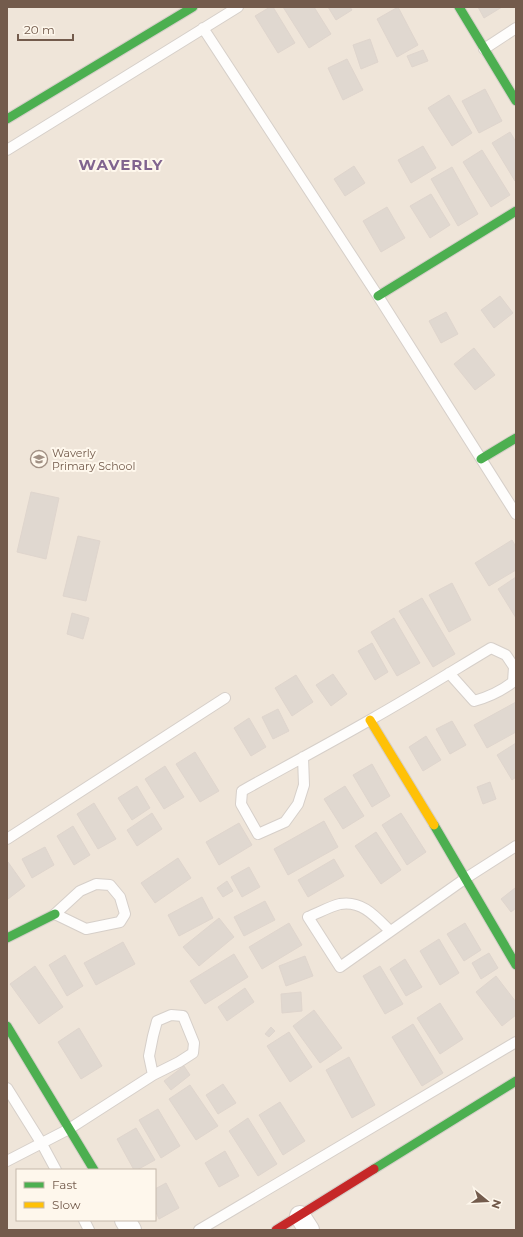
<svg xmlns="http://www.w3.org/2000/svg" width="523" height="1237" viewBox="0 0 523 1237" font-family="Montserrat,sans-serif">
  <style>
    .residential { fill: #efe5d9; fill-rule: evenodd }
    .building { fill: #e0d8d0; stroke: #dfd5cd }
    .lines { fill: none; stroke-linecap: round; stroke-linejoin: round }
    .lane-casing { stroke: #d6cfc9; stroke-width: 12 }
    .street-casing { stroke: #d6cfc9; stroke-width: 22 }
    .fast-casing { stroke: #d6cfc9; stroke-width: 11 }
    .slow-casing { stroke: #d6cfc9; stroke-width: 11 }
    .jam-casing { stroke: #d6cfc9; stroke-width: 11 }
    .lane { stroke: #fefdfc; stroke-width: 10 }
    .street { stroke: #fefdfc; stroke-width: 20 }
    .fast { stroke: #4caf50; stroke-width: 9 }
    .slow { stroke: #ffc107; stroke-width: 9 }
    .jam { stroke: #c62828; stroke-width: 9 }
    .labels { text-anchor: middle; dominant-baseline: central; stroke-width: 4; stroke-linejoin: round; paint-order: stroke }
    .poi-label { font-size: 11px; fill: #735b4c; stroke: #fef7ec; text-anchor: start }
    .district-label { font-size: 15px; font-weight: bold; letter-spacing: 1px; fill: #81648f; stroke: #fef7ec }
  </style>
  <rect width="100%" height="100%" fill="#f6f2eb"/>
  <path class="residential" d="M7 7H516V1230H7ZM17 1170H155V1220H17Z"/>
  <path class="building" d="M270 7H273L295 43 278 53 255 16Z
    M283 7H314L331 34 309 48Z
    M328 7H350L352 10 336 20Z
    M398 7 418 45 397 57 377 19Z
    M478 7H502L484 18Z
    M370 39 378 62 361 69 353 45Z
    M423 50 428 61 412 67 407 56Z
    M347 59 363 90 343 100 328 68Z
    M485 89 502 121 479 133 462 101Z
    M449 95 472 133 452 146 428 108Z
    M510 132 516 142 515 181 492 143Z
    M423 146 436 168 411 183 398 160Z
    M482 150 510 195 491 207 463 162Z
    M354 166 365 183 345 196 334 179Z
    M452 167 478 214 458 226 431 179Z
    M431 194 450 225 430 238 410 206Z
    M387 207 405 238 381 252 363 221Z
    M500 296 513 313 494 328 481 310Z
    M446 312 458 334 441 343 429 321Z
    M474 348 495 375 475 390 454 364Z
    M31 492 59 498 46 559 17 552Z
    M78 536 100 541 86 601 63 596Z
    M512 540 516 547V570L489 586 475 563Z
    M516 577V618L498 589Z
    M452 583 471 620 449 632 429 595Z
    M422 598 455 654 433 667 399 611Z
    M72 613 89 618 83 639 67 634Z
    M394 618 420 663 397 676 371 632Z
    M372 643 388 672 375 680 358 651Z
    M333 674 347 694 331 706 316 685Z
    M296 675 313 702 292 716 275 688Z
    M516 702V732L487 748 474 725Z
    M278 709 289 731 273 739 262 717Z
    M249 718 266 747 251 756 234 728Z
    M452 721 466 745 450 754 436 729Z
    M426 736 441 760 423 771 409 747Z
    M516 743V777L512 780 497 755Z
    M195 752 219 791 200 802 176 764Z
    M372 764 390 796 372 807 353 775Z
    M165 766 184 797 164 809 145 779Z
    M490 782 496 799 483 804 477 787Z
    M137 786 150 808 132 820 118 798Z
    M345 786 364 816 343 829 324 799Z
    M94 803 116 839 98 849 77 814Z
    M152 813 162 829 137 846 127 830Z
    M401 813 426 852 407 865 382 825Z
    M324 821 338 847 288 875 274 849Z
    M239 823 252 845 219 865 206 842Z
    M73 826 90 855 74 865 57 836Z
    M376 832 401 870 381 884 355 846Z
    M45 847 54 865 32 878 22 859Z
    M178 858 191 878 155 903 141 883Z
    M334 859 344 876 308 897 298 880Z
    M8 862 25 886 8 899 7 897Z
    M249 867 260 887 242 897 231 877Z
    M227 881 233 891 223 897 217 888Z
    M515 888 516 890V908L511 912 501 899Z
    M202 897 213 918 179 936 168 915Z
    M265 901 275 920 244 936 234 917Z
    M219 918 234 937 199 966 183 947Z
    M289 923 302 945 262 969 249 947Z
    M465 923 481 950 464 961 447 934Z
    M439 939 459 973 440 985 420 951Z
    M123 942 135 964 96 985 84 963Z
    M489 953 498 968 481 979 472 963Z
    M234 954 248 977 205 1004 190 981Z
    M65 955 83 986 67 996 49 965Z
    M305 956 313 976 286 986 279 966Z
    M405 959 422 987 406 996 390 969Z
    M35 966 63 1007 39 1024 10 984Z
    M380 966 403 1004 385 1014 363 976Z
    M496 976 516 1002V1015L502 1026 476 992Z
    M245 988 254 1002 227 1021 218 1007Z
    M301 992 302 1011 282 1013 281 994Z
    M440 1003 463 1039 440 1054 417 1018Z
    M314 1010 342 1048 320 1063 293 1026Z
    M413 1024 443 1073 422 1086 392 1037Z
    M271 1027 275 1031 269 1037 265 1034Z
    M79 1028 102 1066 81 1079 58 1042Z
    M289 1032 312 1067 290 1082 267 1046Z
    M349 1057 375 1105 352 1118 326 1070Z
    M184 1066 190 1075 171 1090 164 1081Z
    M223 1084 236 1103 218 1114 206 1095Z
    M190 1085 218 1126 196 1140 169 1099Z
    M280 1102 305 1141 283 1155 259 1115Z
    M158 1109 180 1146 161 1158 139 1120Z
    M248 1118 277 1164 258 1176 229 1131Z
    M136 1128 155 1160 137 1170H134L117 1139Z
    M225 1151 239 1176 219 1187 205 1163Z
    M166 1183 179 1208 159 1219 155 1210V1189Z"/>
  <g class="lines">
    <g class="lane-casing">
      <path id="lane" d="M203 28 378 296 516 514
        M484 49 516 28
        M7 150 238 7
        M303 757 304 785 298 804 285 822 258 834 241 804 242 791C285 767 328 744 370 720 411 697 451 672 491 648L506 655 514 667 513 682C500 692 489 697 474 701L449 673
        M7 839 225 698
        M96 884 110 885 120 897 125 914 120 922 86 929 55 914 80 891Z
        M390 931C376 917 362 900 340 904 331 906 318 913 308 917L340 967 466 878 516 846
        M7 1088 42 1144 56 1170
        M7 1161 69 1129 153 1075 179 1062 193 1053 194 1043 183 1016 171 1015 157 1021 153 1036 149 1056 153 1075
        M84 1220 89 1230
        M199 1230 516 1042"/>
    </g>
    <g class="street-casing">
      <path id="street" d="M300 1216 309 1230
        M125 1220 131 1230"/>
    </g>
    <g class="fast-casing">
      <path id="fast" d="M459 7 516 101
        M7 119 193 7
        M378 296 516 211
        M481 459 516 438
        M434 825 516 965
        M7 938 55 914
        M7 1026 94 1170
        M374 1169 516 1081"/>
    </g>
    <g class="slow-casing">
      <path id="slow" d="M370 720 434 825"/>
    </g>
    <g class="jam-casing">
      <path id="jam" d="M276 1230 374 1169"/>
    </g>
    <use href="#lane" class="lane"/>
    <use href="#street" class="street"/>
    <use href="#fast" class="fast"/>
    <use href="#slow" class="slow"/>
    <use href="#jam" class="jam"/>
  </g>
  <defs>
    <g id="school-ring" transform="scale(0.9)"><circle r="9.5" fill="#fef7ec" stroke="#a19084" stroke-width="1.5"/><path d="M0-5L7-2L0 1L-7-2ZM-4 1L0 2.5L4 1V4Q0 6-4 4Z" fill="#a19084"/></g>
  </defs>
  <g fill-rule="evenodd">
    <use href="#school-ring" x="39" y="459"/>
  </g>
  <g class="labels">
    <g class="poi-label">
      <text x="52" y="453">Waverly<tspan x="52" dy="13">Primary School</tspan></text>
    </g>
    <g class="district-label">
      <text x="121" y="164">WAVERLY</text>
    </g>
  </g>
  <rect width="523" height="1237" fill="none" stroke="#735b4c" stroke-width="16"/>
  <rect x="16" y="1169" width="140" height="52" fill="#fef7ec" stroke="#c6b9ac"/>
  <rect x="24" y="1182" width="20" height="6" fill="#4caf50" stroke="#c6b9ac"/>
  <text x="52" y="1189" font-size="12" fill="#735b4c">Fast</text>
  <rect x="24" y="1202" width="20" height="6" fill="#ffc107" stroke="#c6b9ac"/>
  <text x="52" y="1209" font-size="12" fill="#735b4c">Slow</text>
  <g transform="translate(487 1201) rotate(108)" stroke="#fef7ec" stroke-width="3" paint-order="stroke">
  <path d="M0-3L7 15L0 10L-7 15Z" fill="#735b4c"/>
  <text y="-6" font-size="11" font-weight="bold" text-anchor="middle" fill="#735b4c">N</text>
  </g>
  <path d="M18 34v6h55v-6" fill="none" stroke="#735b4c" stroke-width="2"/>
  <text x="24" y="34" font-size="12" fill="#735b4c" stroke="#fef7ec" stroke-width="3" paint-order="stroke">20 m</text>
</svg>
